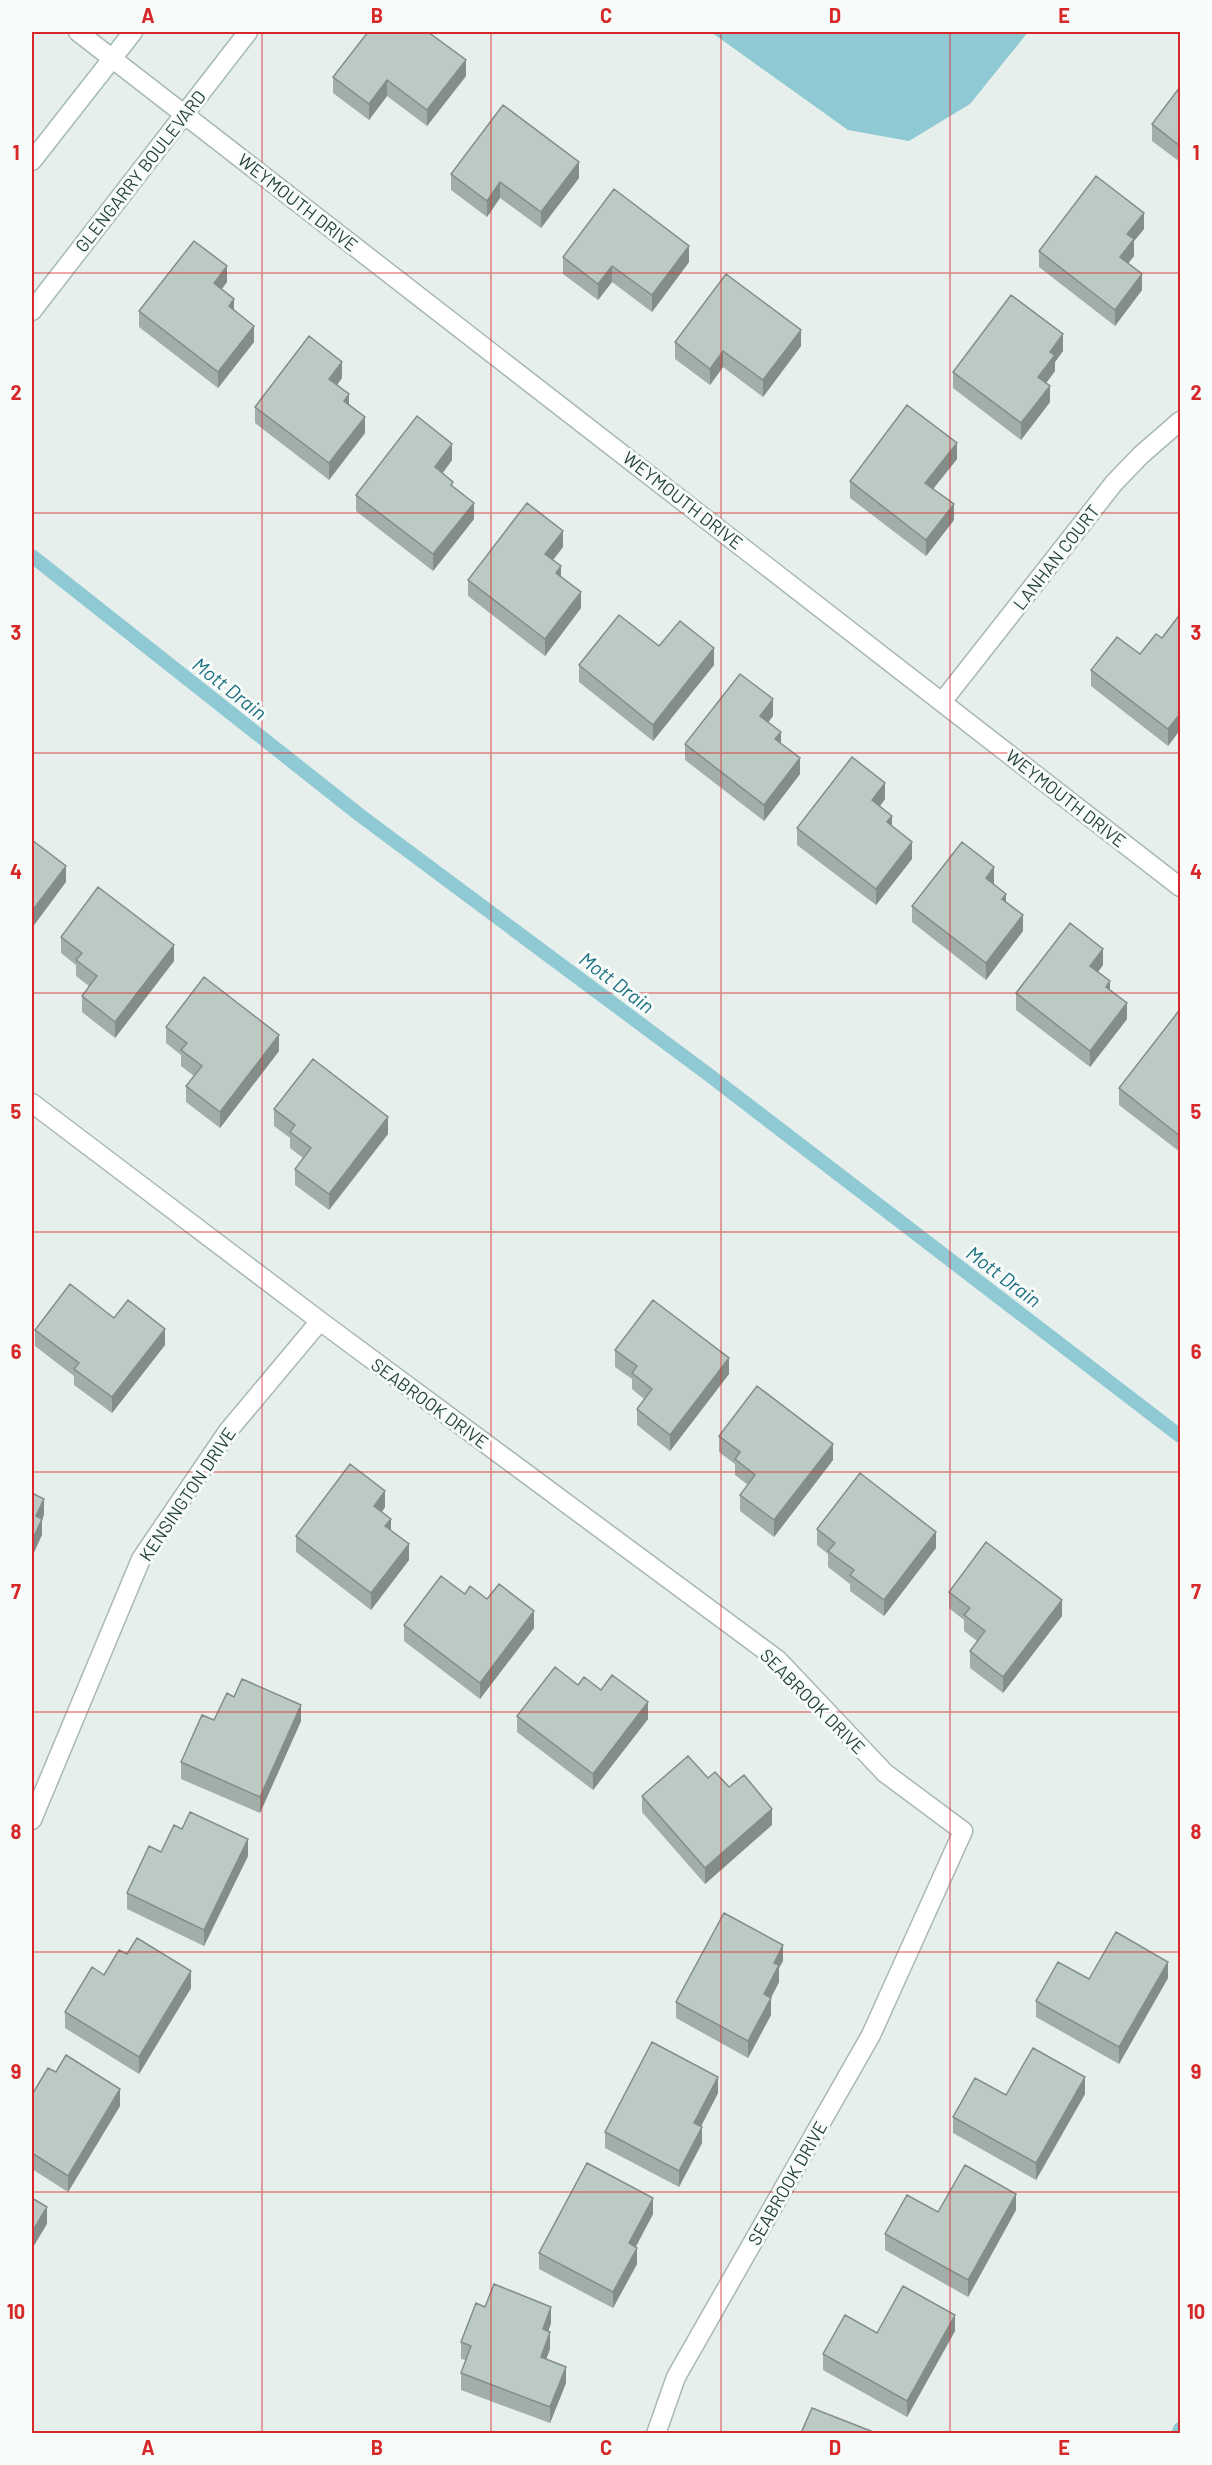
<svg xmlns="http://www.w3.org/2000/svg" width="1212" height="2465" viewBox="0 0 1212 2465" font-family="Barlow,sans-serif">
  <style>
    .water { fill: #8ec9d4 }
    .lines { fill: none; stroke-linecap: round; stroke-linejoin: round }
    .stream { stroke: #8ec9d4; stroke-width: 14 }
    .street-casing { stroke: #a8b8b2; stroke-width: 21 }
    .secondary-casing { stroke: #a4bbb3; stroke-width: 21 }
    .street { stroke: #fff; stroke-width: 18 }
    .secondary { stroke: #fff; stroke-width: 18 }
    .wall { fill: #a1aea9 }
    .shaded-wall { fill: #838d89 }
    .building { fill: #bbcac4; stroke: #838d89; stroke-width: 1.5 }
    .grid { fill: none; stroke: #d62828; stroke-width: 1.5; stroke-opacity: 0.55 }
    .labels { text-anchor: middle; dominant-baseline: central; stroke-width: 6; stroke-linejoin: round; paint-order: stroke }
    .street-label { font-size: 18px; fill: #24423a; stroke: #f7fbf9 }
    .water-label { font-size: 20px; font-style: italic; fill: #1c6f80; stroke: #f7fbf9 }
    .neatline { fill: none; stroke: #d62828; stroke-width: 2 }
    .grid-label { font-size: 20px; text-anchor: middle; font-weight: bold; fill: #d62828 }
  </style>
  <rect width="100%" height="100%" fill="#e6efeb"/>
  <path class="water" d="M711 32H1028L970 104 909 141 848 130Z"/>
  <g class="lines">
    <path class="stream" d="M32 556 361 816 709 1075 1180 1436
      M1178 2434 1180 2429"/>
    <g class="street-casing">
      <path id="street" d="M78 32 1180 887
        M942 702 1114 483 1141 455 1180 421
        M32 1103 320 1321 778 1660 885 1773 963 1831 871 2035 676 2377 656 2434
        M32 1820 141 1559 228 1431 320 1321"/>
    </g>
    <g class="secondary-casing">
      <path id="secondary" d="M32 161 133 32
        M32 311 248 32"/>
    </g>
    <use href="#street" class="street"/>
    <use href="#secondary" class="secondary"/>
  </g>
  <path class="wall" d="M466 76 427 126 387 96 369 120 333 93V77Z
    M1180 87V162L1152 141V124Z
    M451 174 579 178 541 228 500 198 487 217 451 190Z
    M1144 229 1134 241V256L1128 263 1142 290 1115 326 1039 267V251Z
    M563 257 689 262 652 312 612 282 598 300 563 274Z
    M227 282 222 289 254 342 218 388 139 327V311Z
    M675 342 801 346 763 397 723 367 710 385 675 359Z
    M1063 351 1055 362V371L1046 383 1050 402 1021 440 953 388V372Z
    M342 378 337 385 365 433 329 480 255 423V407Z
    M957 459 933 489 954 520 926 556 850 498V481Z
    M452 460 443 473 453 487 474 519 433 571 356 511V495Z
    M563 547 553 560 561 577 581 608 545 656 468 596V580Z
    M1180 619V730L1168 746 1091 686V670L1140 654 1162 638Z
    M659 646 714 665 653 741 579 682V665Z
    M773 716 768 722 800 774 764 821 685 760V744Z
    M885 799 880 806 912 859 876 905 797 845V828Z
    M994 883V884L1006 902 1023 931 986 980 912 922V906Z
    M61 937 174 961 115 1038 82 1012V996L89 986 76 976V965L61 953Z
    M1103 965 1098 972 1110 990 1127 1019 1090 1067 1016 1010V993Z
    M1180 1014V1152L1119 1105V1088Z
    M166 1027 279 1051 220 1128 186 1102V1086L194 1076 181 1066V1055L166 1043Z
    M274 1109 388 1134 329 1210 295 1185V1169L303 1158 290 1148V1138L274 1126Z
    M114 1318 165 1345 112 1413 74 1385V1376L35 1346V1330Z
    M615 1350 729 1374 670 1451 637 1425V1409L644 1399 632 1389V1379L615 1367Z
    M719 1436 833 1460 774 1537 740 1511V1495L748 1485 735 1475V1464L719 1452Z
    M385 1507 382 1512 391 1531 409 1560 371 1610 296 1552V1536Z
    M817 1529 936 1548 884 1616 850 1591V1584L828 1567V1554L817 1545Z
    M949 1592 1062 1616 1003 1693 970 1668V1651L977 1641 964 1631V1620L949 1608Z
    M465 1594 487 1599 534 1628 480 1699 404 1641V1625Z
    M578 1685 601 1690 648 1719 593 1790 517 1732V1716Z
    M234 1697 301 1721 260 1813 181 1779V1762Z
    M729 1787 772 1825 705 1884 642 1812V1796Z
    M161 1852 248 1856 204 1946 127 1909V1893Z
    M783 1961 779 1968V1982L771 1998V2015L748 2058 676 2018V2002Z
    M104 1975 191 1988 139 2074 65 2028V2012Z
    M1168 1978 1119 2064 1036 2017V2001L1089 1979Z
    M32 2092 120 2106 68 2192 32 2169Z
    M718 2093 701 2127 702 2143 679 2187 605 2148V2132Z
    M1085 2094 1036 2180 953 2133V2117L1006 2095Z
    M1016 2210 968 2297 885 2250V2234L938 2212Z
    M653 2214 635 2247 637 2264 613 2308 539 2269V2253Z
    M485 2307 551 2323 548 2332 550 2349 546 2359 566 2383 550 2423 461 2390V2373L466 2360 461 2359V2342Z
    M955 2331 907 2417 823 2370V2354L877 2333Z"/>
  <path class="shaded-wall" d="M466 60V76L427 126V110Z
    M387 80V96L369 120V104Z
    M579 162V178L541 228V212Z
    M500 182V198L487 217V201Z
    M1144 213V229L1134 241V256L1120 274V257L1127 234Z
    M689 246V262L652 312V295Z
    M227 266V282L214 299V283Z
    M612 266V282L598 300V284Z
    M1142 274V290L1115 326V310Z
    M234 299V315L229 306Z
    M254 326V342L218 388V372Z
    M801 330V346L763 397V380Z
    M1063 334V351L1055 362V371L1038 394V377L1050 352Z
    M723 351V367L710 385V369Z
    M342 362V378L329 395V379Z
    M1050 386V402L1021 440V423Z
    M349 394V411L344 401Z
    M365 417V433L329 480V463Z
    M957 443V459L925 499V483Z
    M452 444V460L435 483V467Z
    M474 503V519L433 571V554Z
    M954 504V520L926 556V540Z
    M563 531V547L545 570V554Z
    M561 566V582L556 573Z
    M581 592V608L545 656V639Z
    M714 648V665L653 741V725Z
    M773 699V716L760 733V716Z
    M1180 714V730L1168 746V729Z
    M781 732V748L775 739Z
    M800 758V774L764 821V805Z
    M885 783V799L872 817V800Z
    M892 816V832L887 822Z
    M912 842V859L876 905V889Z
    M66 866V882L32 928V911Z
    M994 867V883L986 894V878Z
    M1006 894V910L1002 899Z
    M1023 915V931L986 980V963Z
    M174 945V961L115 1038V1022Z
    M1103 949V965L1090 982V966Z
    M1110 981V997L1106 987Z
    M1127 1003V1019L1090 1067V1051Z
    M279 1035V1051L220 1128V1112Z
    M388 1117V1134L329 1210V1194Z
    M165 1329V1345L112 1413V1397Z
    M729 1358V1374L670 1451V1435Z
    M833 1444V1460L774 1537V1520Z
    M385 1491V1507L374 1523V1506Z
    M44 1499V1515L42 1520V1535L32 1557V1541L36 1516Z
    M391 1519V1536L385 1526Z
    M936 1532V1548L884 1616V1600Z
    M409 1544V1560L371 1610V1593Z
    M1062 1600V1616L1003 1693V1677Z
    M534 1611V1628L480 1699V1683Z
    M648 1702V1719L593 1790V1774Z
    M301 1705V1721L260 1813V1797Z
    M772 1809V1825L705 1884V1868Z
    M248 1839V1856L204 1946V1930Z
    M783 1945V1961L779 1968V1982L764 2011V1994L774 1963Z
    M1168 1962V1978L1119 2064V2047Z
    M191 1971V1988L139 2074V2057Z
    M771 1998V2015L748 2058V2041Z
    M718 2077V2093L694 2139V2123Z
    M1085 2077V2094L1036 2180V2163Z
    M120 2089V2106L68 2192V2176Z
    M702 2127V2143L679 2187V2171Z
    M1016 2194V2210L968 2297V2280Z
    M653 2198V2214L629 2260V2243Z
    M47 2207V2224L32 2249V2232Z
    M637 2248V2264L613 2308V2292Z
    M551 2307V2323L543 2346V2329Z
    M955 2315V2331L907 2417V2401Z
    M550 2332V2349L541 2373V2357Z
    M566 2367V2383L550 2423V2407Z"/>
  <path class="building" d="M368 32H428L466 60 427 110 387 80 369 104 333 77Z
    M1180 87V146L1152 124Z
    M503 105 579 162 541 212 500 182 487 201 451 174Z
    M1096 176 1144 213 1127 234 1134 239 1120 257 1142 274 1115 310 1039 251Z
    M614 189 689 246 652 295 612 266 598 284 563 257Z
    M194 241 227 266 214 283 234 299 229 306 254 326 218 372 139 311Z
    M726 274 801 330 763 380 723 351 710 369 675 342Z
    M1011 295 1063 334 1050 352 1055 355 1038 377 1050 386 1021 423 953 372Z
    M309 336 342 362 329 379 349 394 344 401 365 417 329 463 255 407Z
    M907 405 957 443 925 483 954 504 926 540 850 481Z
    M417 416 452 444 435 467 453 482 451 485 474 503 433 554 356 495Z
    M527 503 563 531 545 554 561 566 556 573 581 592 545 639 468 580Z
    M619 615 659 646 680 621 714 648 653 725 579 665Z
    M1178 617 1180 619V714L1168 729 1091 670 1117 637 1140 654 1156 634 1162 638Z
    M740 674 773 699 760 716 781 732 775 739 800 758 764 805 685 744Z
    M852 757 885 783 872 800 892 816 887 822 912 842 876 889 797 828Z
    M32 840 66 866 32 911Z
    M962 842 994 867 986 878 1006 894 1002 899 1023 915 986 963 912 906Z
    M98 887 174 945 115 1022 82 996 97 976 76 960 82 953 61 937Z
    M1070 923 1103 949 1090 966 1110 981 1106 987 1127 1003 1090 1051 1016 993Z
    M204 977 279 1035 220 1112 186 1086 202 1066 181 1050 187 1043 166 1027Z
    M1178 1012 1180 1014V1136L1119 1088Z
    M313 1059 388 1117 329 1194 295 1169 311 1148 290 1132 295 1125 274 1109Z
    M70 1284 114 1318 128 1300 165 1329 112 1397 74 1369 79 1363 35 1330Z
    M653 1300 729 1358 670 1435 637 1409 652 1389 632 1373 637 1366 615 1350Z
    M757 1386 833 1444 774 1520 740 1495 755 1475 735 1459 740 1452 719 1436Z
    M350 1464 385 1491 374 1506 391 1519 385 1526 409 1544 371 1593 296 1536Z
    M860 1473 936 1532 884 1600 850 1575 854 1570 828 1551 835 1543 817 1529Z
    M32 1493 44 1499 36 1516 42 1519 32 1541Z
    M986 1542 1062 1600 1003 1677 970 1651 985 1631 964 1615 970 1608 949 1592Z
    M441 1576 465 1594 470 1586 487 1599 499 1584 534 1611 480 1683 404 1625Z
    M555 1667 578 1685 584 1677 601 1690 612 1675 648 1702 593 1774 517 1716Z
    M242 1679 301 1705 260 1797 181 1762 202 1715 214 1720 227 1693 234 1697Z
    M688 1756 708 1778 715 1772 729 1787 744 1775 772 1809 705 1868 642 1796Z
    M190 1812 248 1839 204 1930 127 1893 149 1846 161 1852 174 1825 182 1829Z
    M724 1913 783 1945 774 1963 779 1965 764 1994 771 1998 748 2041 676 2002Z
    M1116 1932 1168 1962 1119 2047 1036 2001 1058 1962 1089 1979Z
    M137 1938 191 1971 139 2057 65 2012 92 1967 104 1975 119 1950 127 1954Z
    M652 2042 718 2077 694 2123 702 2127 679 2171 605 2132Z
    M1033 2048 1085 2077 1036 2163 953 2117 975 2078 1006 2095Z
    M66 2055 120 2089 68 2176 32 2153V2092L33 2093 48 2068 56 2072Z
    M587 2163 653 2198 629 2243 637 2248 613 2292 539 2253Z
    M965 2165 1016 2194 968 2280 885 2234 907 2195 938 2212Z
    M32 2198 47 2207 32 2232Z
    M494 2284 551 2307 543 2329 550 2332 541 2357 566 2367 550 2407 461 2373 471 2346 461 2342 476 2303 485 2307Z
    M903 2286 955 2315 907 2401 823 2354 845 2315 877 2333Z
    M812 2408 876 2433H801Z"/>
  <path class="grid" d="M262 32V2434M491 32V2434M721 32V2434M950 32V2434M32 273H1180M32 513H1180M32 753H1180M32 993H1180M32 1232H1180M32 1472H1180M32 1712H1180M32 1952H1180M32 2192H1180"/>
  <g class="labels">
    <g class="street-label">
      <text transform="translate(140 171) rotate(-52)">GLENGARRY BOULEVARD</text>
      <text transform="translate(298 202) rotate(38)">WEYMOUTH DRIVE</text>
      <text transform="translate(683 500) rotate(38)">WEYMOUTH DRIVE</text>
      <text transform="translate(1056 557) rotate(-52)">LANHAN COURT</text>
      <text transform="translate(1066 798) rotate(38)">WEYMOUTH DRIVE</text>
      <text transform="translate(430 1403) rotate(36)">SEABROOK DRIVE</text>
      <text transform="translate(187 1494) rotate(-56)">KENSINGTON DRIVE</text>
      <text transform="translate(813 1701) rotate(45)">SEABROOK DRIVE</text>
      <text transform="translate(787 2183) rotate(-60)">SEABROOK DRIVE</text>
    </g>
    <g class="water-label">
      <text transform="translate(230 688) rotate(38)">Mott Drain</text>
      <text transform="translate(617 982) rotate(37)">Mott Drain</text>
      <text transform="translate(1004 1276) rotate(37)">Mott Drain</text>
    </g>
  </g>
  <rect width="1212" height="2465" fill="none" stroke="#f7fbf9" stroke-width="66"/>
  <rect x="33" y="33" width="1146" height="2399" class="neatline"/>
  <g class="grid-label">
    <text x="148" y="23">A</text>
    <text x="377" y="23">B</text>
    <text x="606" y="23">C</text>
    <text x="835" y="23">D</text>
    <text x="1064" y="23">E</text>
    <text x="16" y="160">1</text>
    <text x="1196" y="160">1</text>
    <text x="16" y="400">2</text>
    <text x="1196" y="400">2</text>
    <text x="16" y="640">3</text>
    <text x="1196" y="640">3</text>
    <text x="16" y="879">4</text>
    <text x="1196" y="879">4</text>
    <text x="16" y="1119">5</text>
    <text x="1196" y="1119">5</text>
    <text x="16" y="1359">6</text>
    <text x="1196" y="1359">6</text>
    <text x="16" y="1599">7</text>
    <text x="1196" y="1599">7</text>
    <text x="16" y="1839">8</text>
    <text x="1196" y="1839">8</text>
    <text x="16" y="2079">9</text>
    <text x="1196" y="2079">9</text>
    <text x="16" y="2319">10</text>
    <text x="1196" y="2319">10</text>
    <text x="148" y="2455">A</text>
    <text x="377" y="2455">B</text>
    <text x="606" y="2455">C</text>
    <text x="835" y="2455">D</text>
    <text x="1064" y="2455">E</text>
  </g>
</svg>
